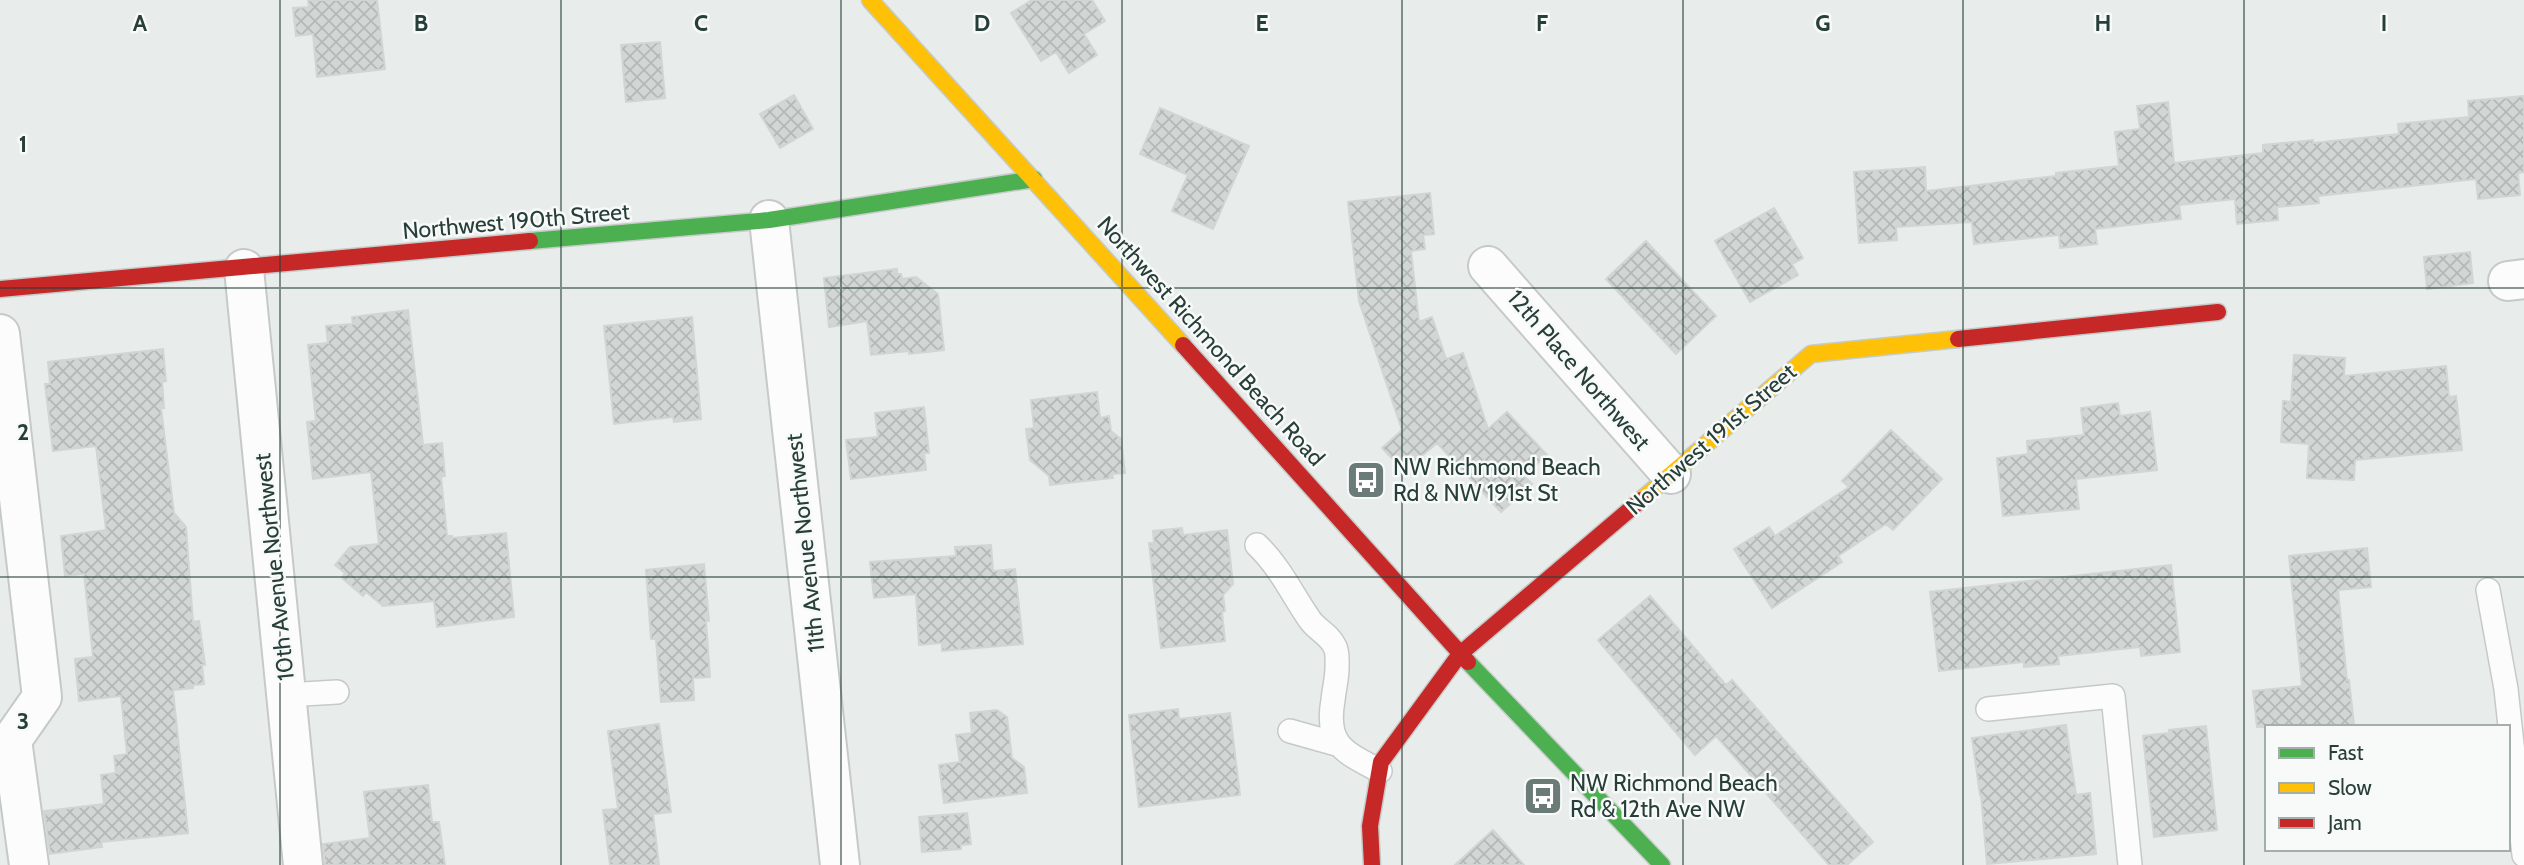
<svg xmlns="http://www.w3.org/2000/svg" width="2524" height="865" viewBox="0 0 2524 865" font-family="Cabin,sans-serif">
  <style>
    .building { fill: url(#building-cross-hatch); stroke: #d1d5d4; stroke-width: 2 }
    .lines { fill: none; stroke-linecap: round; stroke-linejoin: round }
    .lane-casing { stroke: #c5cac8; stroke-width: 26 }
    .street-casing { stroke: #c5cac8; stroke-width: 42 }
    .fast-casing { stroke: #c5cbc9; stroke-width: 19 }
    .slow-casing { stroke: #c5cbc9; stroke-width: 19 }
    .jam-casing { stroke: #c5cbc9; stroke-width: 19 }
    .lane { stroke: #fcfcfc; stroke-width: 23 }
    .street { stroke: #fcfcfc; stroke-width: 38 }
    .fast { stroke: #4caf50; stroke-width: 16 }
    .slow { stroke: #ffc107; stroke-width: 16 }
    .jam { stroke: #c62828; stroke-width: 16 }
    .grid { fill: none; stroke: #273e39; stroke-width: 2; stroke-opacity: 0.55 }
    .labels { text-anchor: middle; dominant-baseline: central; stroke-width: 5; stroke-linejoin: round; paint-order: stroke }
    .street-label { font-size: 23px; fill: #273e39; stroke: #f7faf9 }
    .poi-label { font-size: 23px; fill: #273e39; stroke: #f7faf9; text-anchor: start }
    .grid-label { font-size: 23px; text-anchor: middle; font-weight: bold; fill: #273e39; stroke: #f7faf9; stroke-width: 5; stroke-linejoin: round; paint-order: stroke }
  </style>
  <defs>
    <pattern id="building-cross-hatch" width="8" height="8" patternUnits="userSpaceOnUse" patternTransform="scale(1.75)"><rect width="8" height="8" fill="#d2d6d5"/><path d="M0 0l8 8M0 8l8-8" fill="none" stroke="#b4b9b8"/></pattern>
  </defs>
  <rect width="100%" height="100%" fill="#e8edeb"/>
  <path class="building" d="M308 0H377L385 69 317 77 313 34 296 36 293 8 309 7Z
    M1032 0H1092L1105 21 1084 34 1097 55 1069 73 1056 52 1041 61 1011 13Z
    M660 42 665 98 626 102 621 45Z
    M794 95 813 129 780 148 760 114Z
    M2524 96V172L2518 173 2520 195 2478 199 2476 179 2318 196 2319 203 2277 207 2278 220 2237 224 2235 199 2179 205 2181 219 2095 229 2097 244 2060 248 2059 235 1974 244 1972 222 1896 227 1897 240 1859 243 1854 172 1925 167 1926 191 2056 176V173L2119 166 2115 132 2140 129 2137 106 2168 102 2174 163 2263 153V145L2313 140V143L2399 134 2398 124 2469 117 2468 101Z
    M1160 108 1249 146 1213 229 1172 211 1188 175 1140 154Z
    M1430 193 1434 234 1423 235 1425 249 1411 251 1419 322 1432 317 1446 359 1463 353 1488 429 1507 412 1547 455 1524 476 1532 484 1501 512 1437 443 1404 471 1382 448 1402 430 1359 301 1348 202Z
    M1774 208 1803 258 1792 264 1798 275 1750 302 1715 241Z
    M1646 241 1716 316 1676 354 1606 279Z
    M2470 252 2473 283 2427 289 2424 257Z
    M897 269V274H901L902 279 916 277 938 294 944 350 909 354V351L871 355 867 321 829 327 824 278Z
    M408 310 423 445 442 443 445 476 441 477 447 536H452V538L506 533 514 617 437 627 434 601 383 606 366 592 363 596 342 578 345 573 335 565 350 547 379 544 371 472 313 479 307 422 316 421 308 345 328 343 326 326 353 324 352 317Z
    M692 317 701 419 674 422 673 417 614 424 604 326Z
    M163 349 166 381 162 382 164 408H161L174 513 186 527 193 622 199 621 205 665H202L204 684 193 685V688L173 690 188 833 101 842 102 847 50 854 44 811 104 804 101 775 116 773 114 756 127 754 121 696 79 701 75 659 93 657 84 574 65 576 61 536 106 530 96 446 53 451 45 384H50L48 362Z
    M2294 355 2345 358 2344 376 2446 366 2449 397 2456 396 2462 450 2355 460 2354 480 2307 478 2309 444 2281 442 2283 401 2291 402Z
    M1097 392 1100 418 1109 416 1111 431 1121 439 1125 473 1112 474 1113 478 1050 485 1049 476 1030 460 1026 429 1034 428 1031 400Z
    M2118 403 2120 416 2150 412 2157 470 2076 479 2079 509 2003 516 1997 458 2028 454 2027 441 2084 435 2081 408Z
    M924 407 929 453H924L926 470 851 479 846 440 878 437 875 413Z
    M1891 430 1942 479 1893 530 1886 524 1838 556 1842 562 1772 608 1734 549 1769 527 1775 536 1849 487 1842 481Z
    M1182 528 1183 535 1227 530 1233 584 1223 595 1225 611 1222 612 1225 641 1161 648 1149 543H1154L1153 531Z
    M991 545 993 571 1015 569 1023 644 942 651V643L919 645 916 594 874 598 870 562 956 556 955 547Z
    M2367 548 2371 587 2338 590 2347 680H2349L2354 724 2334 727H2257L2253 691 2302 686 2289 556Z
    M704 564 709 621H706L710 677 693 678 694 700 661 702 656 639H651L646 570Z
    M2171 565 2180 652 2141 656 2140 647 2058 656 2059 664 2024 667V662L1939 671 1930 592Z
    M1650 596 1726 685 1732 680 1873 842 1847 865H1829L1716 736 1695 755 1598 640Z
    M1178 709 1179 719 1230 713 1240 795 1139 807 1129 715Z
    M997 710 1007 717 1012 758 1024 767 1027 793 944 803 939 765 960 762 956 735 972 733 970 713Z
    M659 724 671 812 653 814 659 865H610L603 810 618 809 608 731Z
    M2066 725 2076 795 2090 793 2096 854 1987 864 1981 795H1980L1972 738Z
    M2206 726 2217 830 2154 837 2143 736 2169 733V730Z
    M428 785 432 822H439L445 865H325L323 844 370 838 364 792Z
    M967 813 971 844 961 845V849L922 852 919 817Z
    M1493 830 1524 865H1455Z"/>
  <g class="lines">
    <g class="lane-casing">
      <path id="lane" d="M1257 545C1280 567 1292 594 1310 620 1317 630 1330 635 1335 647 1338 653 1337 662 1337 668 1337 679 1334 689 1333 700 1325 745 1344 752 1380 771
        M2488 590 2506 689 2524 855
        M286 695 337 692
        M1988 709 2113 696 2130 865
        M1290 731 1336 744"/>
    </g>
    <g class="street-casing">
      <path id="street" d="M769 220 840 865
        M1488 266 1671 474
        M244 269 303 865
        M2508 281 2524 279
        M0 334 42 697 12 740 29 865"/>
    </g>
    <g class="fast-casing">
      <path id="fast" d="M530 241 769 220 1034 179
        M1468 662 1662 865"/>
    </g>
    <g class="slow-casing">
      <path id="slow" d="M870 0 1183 345
        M1641 500 1811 354 1958 339"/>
    </g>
    <g class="jam-casing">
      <path id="jam" d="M0 289 530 241
        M1958 339 2218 312
        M1183 345 1468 662
        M1372 865 1370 826 1381 762 1460 654 1641 500"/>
    </g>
    <use href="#lane" class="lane"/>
    <use href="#street" class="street"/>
    <use href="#fast" class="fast"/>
    <use href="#slow" class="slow"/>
    <use href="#jam" class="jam"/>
  </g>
  <path class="grid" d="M280 0V865M561 0V865M841 0V865M1122 0V865M1402 0V865M1683 0V865M1963 0V865M2244 0V865M0 288H2524M0 577H2524"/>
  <defs>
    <g id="bus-square" transform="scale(2.0125)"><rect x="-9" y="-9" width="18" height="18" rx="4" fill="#6b7b77" stroke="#f7faf9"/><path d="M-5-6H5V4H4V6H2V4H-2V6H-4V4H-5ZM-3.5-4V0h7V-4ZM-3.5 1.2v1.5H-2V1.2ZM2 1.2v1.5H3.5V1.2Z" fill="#fff"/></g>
  </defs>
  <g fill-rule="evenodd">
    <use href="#bus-square" x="1366" y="480"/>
    <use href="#bus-square" x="1543" y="796"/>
  </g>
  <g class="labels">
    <g class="street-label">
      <text transform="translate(516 221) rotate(-5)">Northwest 190th Street</text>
      <text transform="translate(1211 341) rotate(48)">Northwest Richmond Beach Road</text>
      <text transform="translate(1579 370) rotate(49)">12th Place Northwest</text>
      <text transform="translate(1711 439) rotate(-41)">Northwest 191st Street</text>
      <text transform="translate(805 543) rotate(-96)">11th Avenue Northwest</text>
      <text transform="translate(274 567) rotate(-96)">10th Avenue Northwest</text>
    </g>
    <g class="poi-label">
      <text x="1393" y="467">NW Richmond Beach<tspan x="1393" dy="26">Rd &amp; NW 191st St</tspan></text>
      <text x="1570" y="783">NW Richmond Beach<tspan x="1570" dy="26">Rd &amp; 12th Ave NW</tspan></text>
    </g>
  </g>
  <g class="grid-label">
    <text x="140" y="31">A</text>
    <text x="421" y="31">B</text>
    <text x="701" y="31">C</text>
    <text x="982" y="31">D</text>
    <text x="1262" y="31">E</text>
    <text x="1542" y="31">F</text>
    <text x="1823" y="31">G</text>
    <text x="2103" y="31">H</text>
    <text x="2384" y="31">I</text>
    <text x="23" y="152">1</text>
    <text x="23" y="440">2</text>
    <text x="23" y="729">3</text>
  </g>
  <rect x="2265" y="725" width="245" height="126" fill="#f7faf9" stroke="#a4afac" stroke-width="2"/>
  <rect x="2279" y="748" width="35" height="10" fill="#4caf50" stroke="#a4afac" stroke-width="2"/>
  <text x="2328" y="760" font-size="21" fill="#273e39">Fast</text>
  <rect x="2279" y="783" width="35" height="10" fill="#ffc107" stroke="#a4afac" stroke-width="2"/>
  <text x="2328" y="795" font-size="21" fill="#273e39">Slow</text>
  <rect x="2279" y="818" width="35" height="10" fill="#c62828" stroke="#a4afac" stroke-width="2"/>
  <text x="2328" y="830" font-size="21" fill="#273e39">Jam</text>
</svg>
